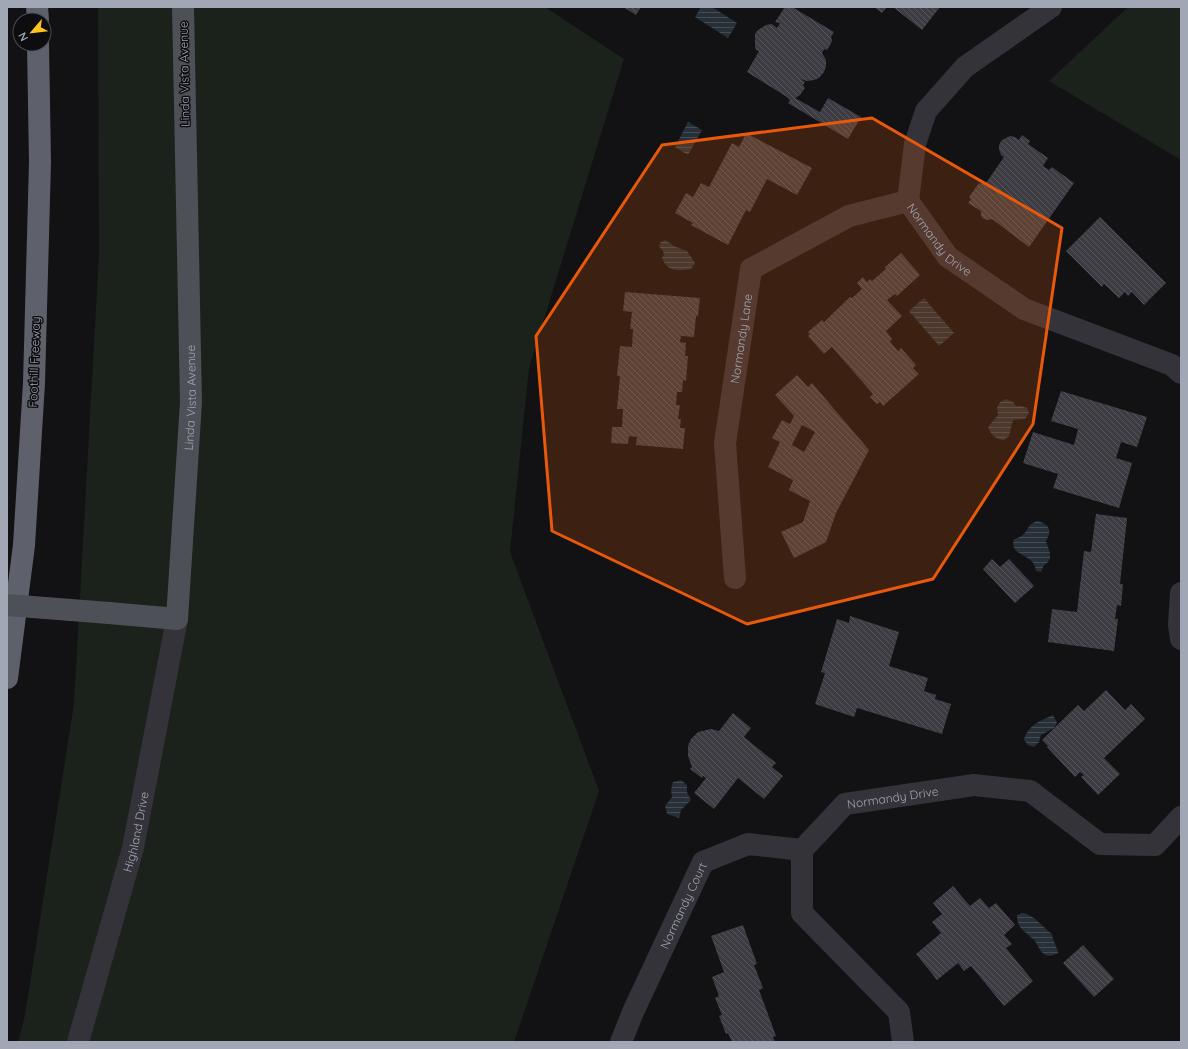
<svg xmlns="http://www.w3.org/2000/svg" width="1188" height="1049" viewBox="0 0 1188 1049" font-family="Quicksand,sans-serif">
  <style>
    .grass { fill: #1a221b }
    .water { fill: url(#water-rules) }
    .building { fill: url(#building-back-hatch); fill-rule: evenodd }
    .lines { fill: none; stroke-linecap: round; stroke-linejoin: round }
    .minor { stroke: #333339; stroke-width: 22 }
    .major { stroke: #4e5058; stroke-width: 22 }
    .highway { stroke: #5e616b; stroke-width: 22 }
    .major-bridge { stroke: #4e5058; stroke-width: 22 }
    .marked { fill: #e8590c; fill-opacity: 0.2; stroke: #e8590c; stroke-width: 3; stroke-linejoin: round }
    .labels { text-anchor: middle; dominant-baseline: central; stroke-width: 3; stroke-linejoin: round; paint-order: stroke }
    .street-label { font-size: 12px; fill: #a2a7b6; stroke: #0d0d0f }
  </style>
  <defs>
    <pattern id="water-rules" width="6" height="5" patternUnits="userSpaceOnUse"><rect width="6" height="5" fill="#273038"/><path d="M0 2.5h6" fill="none" stroke="#434b53"/></pattern>
    <pattern id="building-back-hatch" width="6" height="6" patternUnits="userSpaceOnUse"><rect width="6" height="6" fill="#3c3c42"/><path d="M-1 5l2 2M0 0l6 6M5-1l2 2" fill="none" stroke="#55555b"/></pattern>
  </defs>
  <rect width="100%" height="100%" fill="#121214"/>
  <path class="grass" d="M98 7H545L624 59 529 368 510 552 599 791 514 1042H18L25 1015 74 704 99 255Z
    M1128 7H1181V160L1049 81Z"/>
  <path class="water" d="M701 7H712L737 23 728 38 695 17Z
    M688 122 702 130 688 155 675 147Z
    M665 240 676 247 687 251 695 263 691 269C678 271 667 272 662 258L664 255 663 251 659 246 661 242Z
    M924 298 954 333 939 346 909 311Z
    M1006 399 1013 402 1016 406H1021L1027 408 1029 413 1025 419 1013 420 1009 436 1004 440C995 439 992 436 988 427L998 415 997 408 1000 402Z
    M1038 521C1050 525 1052 530 1046 541L1050 553V558L1048 562 1044 565 1041 572 1036 571C1035 553 1008 557 1014 539 1031 535 1024 524 1038 521Z
    M1053 715 1057 723 1054 728 1041 735 1039 742 1034 747 1028 745 1024 740C1028 725 1040 721 1053 715Z
    M681 780 687 785V792L691 800 681 810 679 818 667 814 665 806 672 797 671 790 673 782Z
    M1023 913C1035 915 1042 927 1052 934 1053 942 1057 946 1058 953 1054 955 1050 957 1046 955 1039 952 1038 944 1034 940 1025 931 1017 929 1017 915Z"/>
  <path class="building" d="M623 7H641L636 15Z
    M785 7H792L834 32 831 37 832 41 829 47 827 50 824 49 822 53 826 60V66L824 72 819 78 814 80 807 81 800 79 805 82 803 85 805 88 800 95 795 98 820 112 828 98 861 117 848 139 788 103 790 100 787 97 747 72 759 51 756 50 755 46V34L758 30 766 25 772 24 777 28 780 23 775 22Z
    M874 7H887L882 13Z
    M893 7H940L922 30Z
    M746 133 812 168 797 195 767 179 750 212 746 210 728 245 691 225 693 223 675 213 686 193 693 197 701 183 709 187 732 143 739 147Z
    M1022 135 1030 141 1028 144 1048 158 1043 166 1049 170 1052 167 1074 183 1029 247 992 219 988 220 984 219 981 216V211L968 203 971 199 969 197 979 183 981 184 983 182 986 183 1004 157 1001 155 999 149V145L1002 140 1010 136 1015 137 1019 140Z
    M1100 217 1166 283 1144 305 1132 292 1128 296 1125 292 1119 298 1104 284 1102 287 1066 251Z
    M901 253 920 275 897 296 895 294 887 300 902 316 886 331 892 339 890 342 898 351 901 348 916 365 913 368 919 374 883 406 880 402 877 404 870 397 873 394 832 347 824 354 808 336 810 334 808 332 822 320 824 322 850 297 852 298 862 289 857 283 863 277 867 282 870 279 872 281 886 269 885 267Z
    M625 292 700 298 698 316H696L694 337 681 336 680 342 686 343 685 356H688L686 381 683 380 682 392H677L676 405H680L678 419H681L680 428H685L683 449 636 445 637 437 629 436 628 444 611 443 612 427H622L623 409H617L620 376H617L620 346 632 347 633 329H630L632 312 623 311Z
    M797 375 808 387 812 383 869 450 836 513 826 542 794 558 781 532 803 522 810 501 789 490 793 480 768 467 780 442 772 438 782 420 790 424 794 416 775 395ZM802 425 815 432 804 452 792 445Z
    M1061 391 1147 417 1137 447 1121 442 1116 458 1132 463 1119 508 1053 488 1058 474 1023 463 1033 432 1074 445 1078 429 1051 421Z
    M1096 514 1127 518 1120 584H1123L1121 606 1117 605 1115 619H1118L1114 651 1048 642 1052 609 1077 612 1084 551 1091 552Z
    M992 559 1000 567 1009 559 1034 586 1015 603 983 569Z
    M850 616 899 632 889 666 928 678 924 691 936 695 935 699 951 704 942 734 857 708 854 717 815 704 825 673 821 672 837 619 849 623Z
    M1106 690 1125 710 1131 704 1145 719 1104 758 1120 774 1098 795 1081 777 1084 775 1080 772 1075 777 1047 747 1048 746 1042 740 1078 705 1084 711Z
    M733 713 751 728 744 737 776 763 772 767 783 776 764 799 738 778 714 809 694 793 706 778 703 776 702 778 690 769 692 767 688 756V746L691 739 698 732 711 729 719 731Z
    M953 886 970 906 980 898 989 908 996 903 1015 925 1004 935 1012 944 1006 948 1033 981 1004 1006 971 966 964 971 958 963 937 980 916 954 941 933 932 922 942 914 933 903Z
    M743 925 757 964 754 965 763 988 759 990 776 1036 773 1037 775 1042H732L728 1033 726 1034 719 1016 722 1015 715 998 719 996 712 977 724 972 711 936Z
    M1083 945 1114 979 1094 997 1063 963Z"/>
  <g class="lines">
    <g class="minor">
      <path id="s1" d="M1051 7 965 67 926 111 915 144 908 201 948 257 1024 309 1172 365 1181 373"/>
      <path id="s2" d="M735 578 725 443 751 269 849 216 908 201"/>
      <path d="M1181 593 1179 625 1181 639"/>
      <path id="s3" d="M78 1042 133 848 177 619"/>
      <path id="s4" d="M621 1042 633 1012 703 862 748 844 802 850"/>
      <path id="s5" d="M903 1042 899 1012 802 913V850L845 804 974 785 1030 791 1100 844 1155 845 1181 817"/>
    </g>
    <path class="major" id="s6" d="M109 613 177 619 191 402 183 7"/>
    <path class="highway" d="M37 7 38 20
      M7 678 24 545 34 383 40 162 38 44"/>
    <path class="major-bridge" d="M7 605 109 613"/>
  </g>
  <path class="marked" d="M872 118 1062 228 1033 424 933 579 747 624 552 531 536 336 662 145Z"/>
  <g class="labels">
    <g class="street-label">
      <text transform="translate(184 74) rotate(-91)">Linda Vista Avenue</text>
      <text stroke="none"><textPath href="#s1" startOffset="306">Normandy Drive</textPath></text>
      <text stroke="none"><textPath href="#s2" startOffset="241">Normandy Lane</textPath></text>
      <text transform="translate(34 362) rotate(-88)">Foothill Freeway</text>
      <text stroke="none"><textPath href="#s6" startOffset="290">Linda Vista Avenue</textPath></text>
      <text stroke="none"><textPath href="#s5" startOffset="343">Normandy Drive</textPath></text>
      <text stroke="none"><textPath href="#s3" startOffset="218">Highland Drive</textPath></text>
      <text stroke="none"><textPath href="#s4" startOffset="150">Normandy Court</textPath></text>
    </g>
  </g>
  <rect width="1188" height="1049" fill="none" stroke="#a2a7b6" stroke-width="16"/>
  <g transform="translate(32 32) rotate(242)"><circle r="19" fill="#0d0d0f" stroke="#494b52"/>
  <path d="M0-3L7 15L0 10L-7 15Z" fill="#ffc11f"/>
  <text y="-6" font-size="11" font-weight="bold" text-anchor="middle" fill="#a2a7b6">N</text>
  </g>
</svg>
